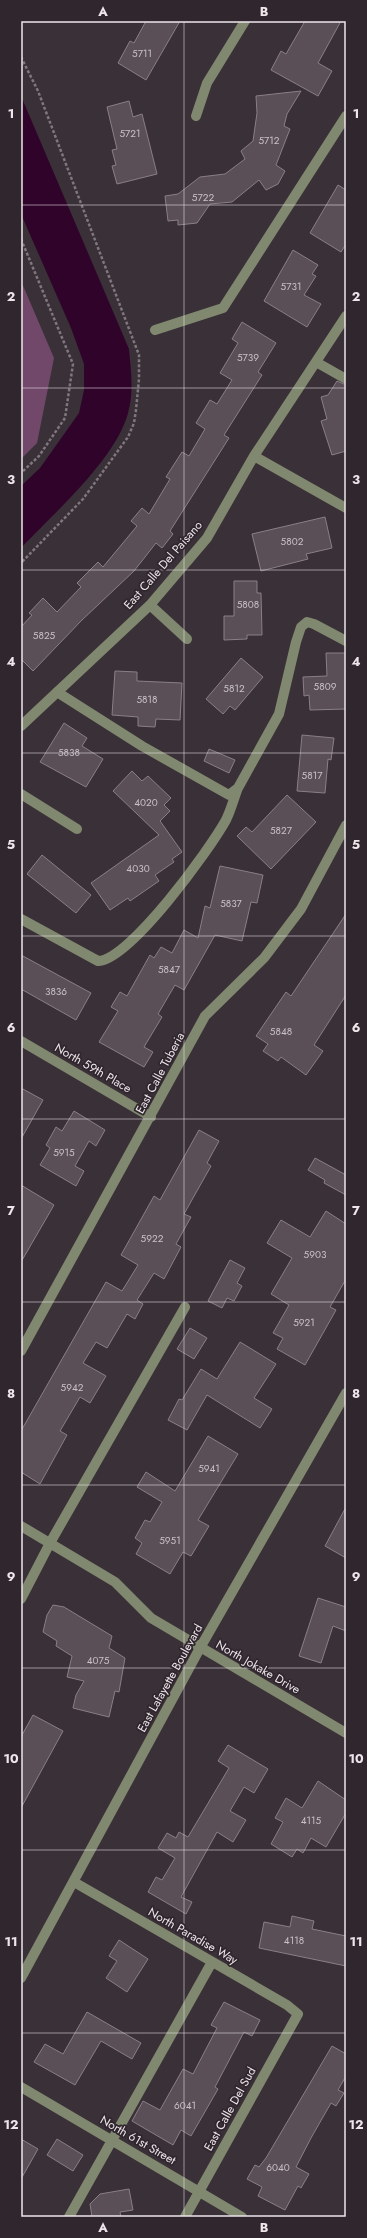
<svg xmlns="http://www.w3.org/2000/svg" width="367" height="2238" viewBox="0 0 367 2238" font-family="Jost,sans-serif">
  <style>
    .green { fill: #72486a }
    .water { fill: #30042a }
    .building { fill: #5a4f57; stroke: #8a7f88 }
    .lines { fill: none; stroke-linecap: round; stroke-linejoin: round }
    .path { stroke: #80777e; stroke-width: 2.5; stroke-dasharray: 3 2; stroke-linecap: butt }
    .minor { stroke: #80896f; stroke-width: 10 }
    .grid { fill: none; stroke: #ede6eb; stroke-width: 1; stroke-opacity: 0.55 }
    .labels { text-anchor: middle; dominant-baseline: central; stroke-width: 3.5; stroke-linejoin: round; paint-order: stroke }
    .number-label { font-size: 10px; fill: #c8c0c6 }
    .street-label { font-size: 12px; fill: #ede6eb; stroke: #30262d }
    .neatline { fill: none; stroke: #ede6eb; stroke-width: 1.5 }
    .grid-label { font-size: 13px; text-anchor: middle; font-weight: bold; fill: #ede6eb }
  </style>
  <rect width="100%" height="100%" fill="#3a3038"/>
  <path class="green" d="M21 281 54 358 37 443 21 459Z"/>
  <path class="water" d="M21 96 129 349C131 371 134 392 128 413 116 459 54 513 21 548V486L40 468 79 413 84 390V364L71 328 21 214Z"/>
  <path class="building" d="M146 21H180L146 80 118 63 130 41 134 43Z
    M305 21H341L318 63 332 71 318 96 271 70 281 51 286 54Z
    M301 91 287 114 284 126 290 129 276 165 285 171 278 184 266 190 259 180 232 202 210 204 197 223 178 225V220L168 221 165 196 178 194 200 177 225 174 245 159 241 151 253 141 257 113 256 96Z
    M129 101 133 117 142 114 157 174 117 184 112 166 116 165 112 150 117 149 107 107Z
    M338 185 346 190V244L341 252 310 233Z
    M293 250 318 265 312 274 316 276 304 295 321 304 307 327 264 301Z
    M242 322 276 343 258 372 262 375 224 435 229 438 170 531 173 534 162 548 156 543 134 571 82 620 33 671 21 659V627L32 615 29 613 43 598 57 612 81 587 77 583 98 562 103 567 137 526 131 521 142 508 149 514 170 479 166 477 182 452 189 456 205 429 196 423 210 400 217 404 232 380 220 373 238 343 232 339Z
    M337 381 346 385V451L332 455 321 421 327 419 321 397 328 395Z
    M325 517 332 548 306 554 308 559 261 571 252 534Z
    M234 581H257V593H261L262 635H247V639L224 640V616H234Z
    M326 653H346V709L310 710 309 695 304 696 303 677 327 676Z
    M241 658 263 677 235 710 230 706 223 714 206 699Z
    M115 671 137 672V681L182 683 180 720 156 719 155 727 138 726V717L112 715Z
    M64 723 87 738 82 746 103 759 86 787 40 762Z
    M302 735 334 738 331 760 328 759 325 793 297 791Z
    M209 749 235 760 229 773 204 761Z
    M132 771 142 781 148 776 171 798 164 805 170 811 160 821 182 852 172 859 174 862 155 875 159 881 130 901 128 898 110 910 91 883 159 835 113 791Z
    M287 795 316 822 271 869 237 836 246 827 252 832Z
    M42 855 91 895 76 913 27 874Z
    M220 866 263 875 257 903 251 902 242 941 215 935 184 990 175 985 158 1014 162 1017 144 1047 153 1052 144 1067 99 1042 118 1011 111 1007 120 992 127 996 150 955 154 958 161 947 172 953 184 930 198 938 205 906 210 908Z
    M346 914V995L314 1045 323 1051 306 1075 281 1057 278 1061 263 1051 268 1044 256 1036 286 992 291 996Z
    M21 955 91 993 76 1020 21 989Z
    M21 1088 43 1100 21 1139Z
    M74 1111 105 1130 96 1146 89 1141 75 1166 84 1171 76 1186 40 1165 50 1148 46 1145 56 1127 62 1131Z
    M199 1130 219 1141 207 1163 211 1166 184 1214 191 1217 176 1244 181 1247 164 1279 154 1273 137 1300 143 1304 135 1319 127 1314 107 1348 96 1342 83 1363 106 1376 90 1403 80 1397 60 1431 67 1435 40 1484 21 1472V1431L106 1282 122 1291 138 1265 121 1255 154 1196 160 1200Z
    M315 1158 346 1175V1195L324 1183 325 1180 308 1170Z
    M21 1185 54 1205 21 1262Z
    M326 1211 346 1224V1279L330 1307 336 1310 305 1365 277 1349 283 1338 273 1333 289 1305 271 1294 292 1258 267 1243 281 1220 310 1237Z
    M230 1260 245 1268 237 1283 242 1286 234 1301 227 1298 222 1308 208 1301Z
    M190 1328 207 1338 194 1359 177 1349Z
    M240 1342 276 1364 254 1398 272 1409 260 1428 207 1395 187 1430 168 1420 179 1399 182 1400 201 1369 217 1379Z
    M208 1436 238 1454 198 1520 209 1526 191 1556 183 1552 170 1574 136 1554 142 1543 135 1538 145 1520 150 1522 162 1502 137 1487 146 1472 175 1491Z
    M346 1507V1558L325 1546Z
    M318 1598 346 1607V1631L333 1626 321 1663 299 1656Z
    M53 1605 64 1607 112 1636 109 1648 125 1658 119 1692 115 1691 109 1717 73 1708 76 1695 84 1681 67 1677 72 1656 56 1646 57 1641 43 1632 47 1615Z
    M33 1715 63 1731 21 1808V1737Z
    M228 1745 268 1769 254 1793 244 1787 230 1811 246 1820 233 1842 217 1832 181 1897 192 1902 186 1914 148 1892 156 1877 162 1880 175 1858 158 1848 167 1833 176 1838 179 1832 188 1837 229 1768 218 1761Z
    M318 1781 346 1800V1813L326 1847 311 1838 303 1853 297 1849 292 1857 271 1844 283 1822 275 1818 286 1798 302 1808Z
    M292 1916 314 1921 312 1929 346 1936V1966L259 1948 264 1922 290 1927Z
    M119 1940 148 1959 127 1992 106 1978 117 1961 109 1956Z
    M224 2002 260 2020 252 2036 244 2032 215 2087 218 2089 191 2136 181 2130 173 2145 132 2121 143 2101 160 2110 183 2069 193 2074 217 2028 211 2025Z
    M87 2012 141 2043 132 2059 101 2041 75 2085 34 2062 45 2044 63 2054Z
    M332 2046 346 2054V2076L338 2090 344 2093 336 2106 331 2103 311 2138 296 2167 309 2174 301 2188 298 2186 285 2210 258 2196 262 2187 247 2179 255 2165 259 2167 266 2158Z
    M21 2139 38 2149 21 2179Z
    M57 2139 83 2155 73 2171 47 2155Z
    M129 2189 133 2210 120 2212 121 2217H92L90 2204 100 2194Z"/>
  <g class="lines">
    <path class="path" d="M21 57 38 91 139 355V379L136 410 134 423 128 437 83 499 21 563
      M21 239 73 364 65 418 39 456 21 473"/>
    <path class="minor" d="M196 116 207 83 245 21
      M155 330 223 308 346 116
      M316 362 346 379
      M254 456 346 508
      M150 605 187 639
      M57 692 142 746 229 795 238 788 279 714 296 642 301 627 307 622 314 624 346 641
      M21 726 150 605 207 538 254 456 346 316
      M21 794 77 829
      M21 919 98 961C130 960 210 849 226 820 231 810 234 798 238 788
      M21 1041 151 1117
      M21 1351 205 1016 264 958 301 909 346 825
      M21 1526 115 1582 151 1618 346 1733
      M21 1599 50 1543 185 1307
      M74 1882 287 2005 298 2014 185 2217
      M21 1978 200 1648 346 1393
      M21 2087 242 2217
      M69 2217 212 1962"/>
  </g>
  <path class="grid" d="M184 21V2217M21 205H346M21 388H346M21 570H346M21 753H346M21 936H346M21 1119H346M21 1302H346M21 1485H346M21 1668H346M21 1850H346M21 2033H346"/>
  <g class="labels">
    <g class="number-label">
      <text x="142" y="53">5711</text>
      <text x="130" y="133">5721</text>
      <text x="269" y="140">5712</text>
      <text x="203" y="197">5722</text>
      <text x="291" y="286">5731</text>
      <text x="248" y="357">5739</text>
      <text x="292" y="541">5802</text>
      <text x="248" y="604">5808</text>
      <text x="44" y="635">5825</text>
      <text x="325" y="686">5809</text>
      <text x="234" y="688">5812</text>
      <text x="147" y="699">5818</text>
      <text x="69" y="752">5838</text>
      <text x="312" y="775">5817</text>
      <text x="146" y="802">4020</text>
      <text x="281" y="830">5827</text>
      <text x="138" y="868">4030</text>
      <text x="231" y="903">5837</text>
      <text x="169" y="969">5847</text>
      <text x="56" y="991">3836</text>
      <text x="281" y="1031">5848</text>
      <text x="64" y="1152">5915</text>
      <text x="152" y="1238">5922</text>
      <text x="315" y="1254">5903</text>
      <text x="304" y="1322">5921</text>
      <text x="72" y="1387">5942</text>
      <text x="209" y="1468">5941</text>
      <text x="170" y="1540">5951</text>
      <text x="98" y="1660">4075</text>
      <text x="311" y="1820">4115</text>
      <text x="294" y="1940">4118</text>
      <text x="185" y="2105">6041</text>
      <text x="278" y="2167">6040</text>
    </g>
    <g class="street-label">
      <text transform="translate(163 565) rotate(-49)">East Calle Del Paisano</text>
      <text transform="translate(93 1068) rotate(30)">North 59th Place</text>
      <text transform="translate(160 1073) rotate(-62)">East Calle Tuberia</text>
      <text transform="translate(258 1667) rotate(30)">North Jokake Drive</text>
      <text transform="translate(170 1678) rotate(-61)">East Lafayette Boulevard</text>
      <text transform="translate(193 1936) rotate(30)">North Paradise Way</text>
      <text transform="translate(230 2109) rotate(-61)">East Calle Del Sud</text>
      <text transform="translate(138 2140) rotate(30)">North 61st Street</text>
    </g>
  </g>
  <rect width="367" height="2238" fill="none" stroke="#30262d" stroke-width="44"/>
  <rect x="22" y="22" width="323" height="2194" class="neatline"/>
  <g class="grid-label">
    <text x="103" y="16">A</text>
    <text x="264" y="16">B</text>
    <text x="11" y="118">1</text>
    <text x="356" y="118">1</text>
    <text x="11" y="301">2</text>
    <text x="356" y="301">2</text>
    <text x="11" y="484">3</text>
    <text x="356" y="484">3</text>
    <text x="11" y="666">4</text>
    <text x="356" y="666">4</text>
    <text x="11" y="849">5</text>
    <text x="356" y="849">5</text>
    <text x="11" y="1032">6</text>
    <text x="356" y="1032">6</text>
    <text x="11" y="1215">7</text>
    <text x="356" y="1215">7</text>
    <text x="11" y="1398">8</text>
    <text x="356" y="1398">8</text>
    <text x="11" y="1581">9</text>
    <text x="356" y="1581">9</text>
    <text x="11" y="1763">10</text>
    <text x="356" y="1763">10</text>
    <text x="11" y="1946">11</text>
    <text x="356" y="1946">11</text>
    <text x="11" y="2129">12</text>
    <text x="356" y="2129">12</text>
    <text x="103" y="2232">A</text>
    <text x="264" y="2232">B</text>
  </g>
</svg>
